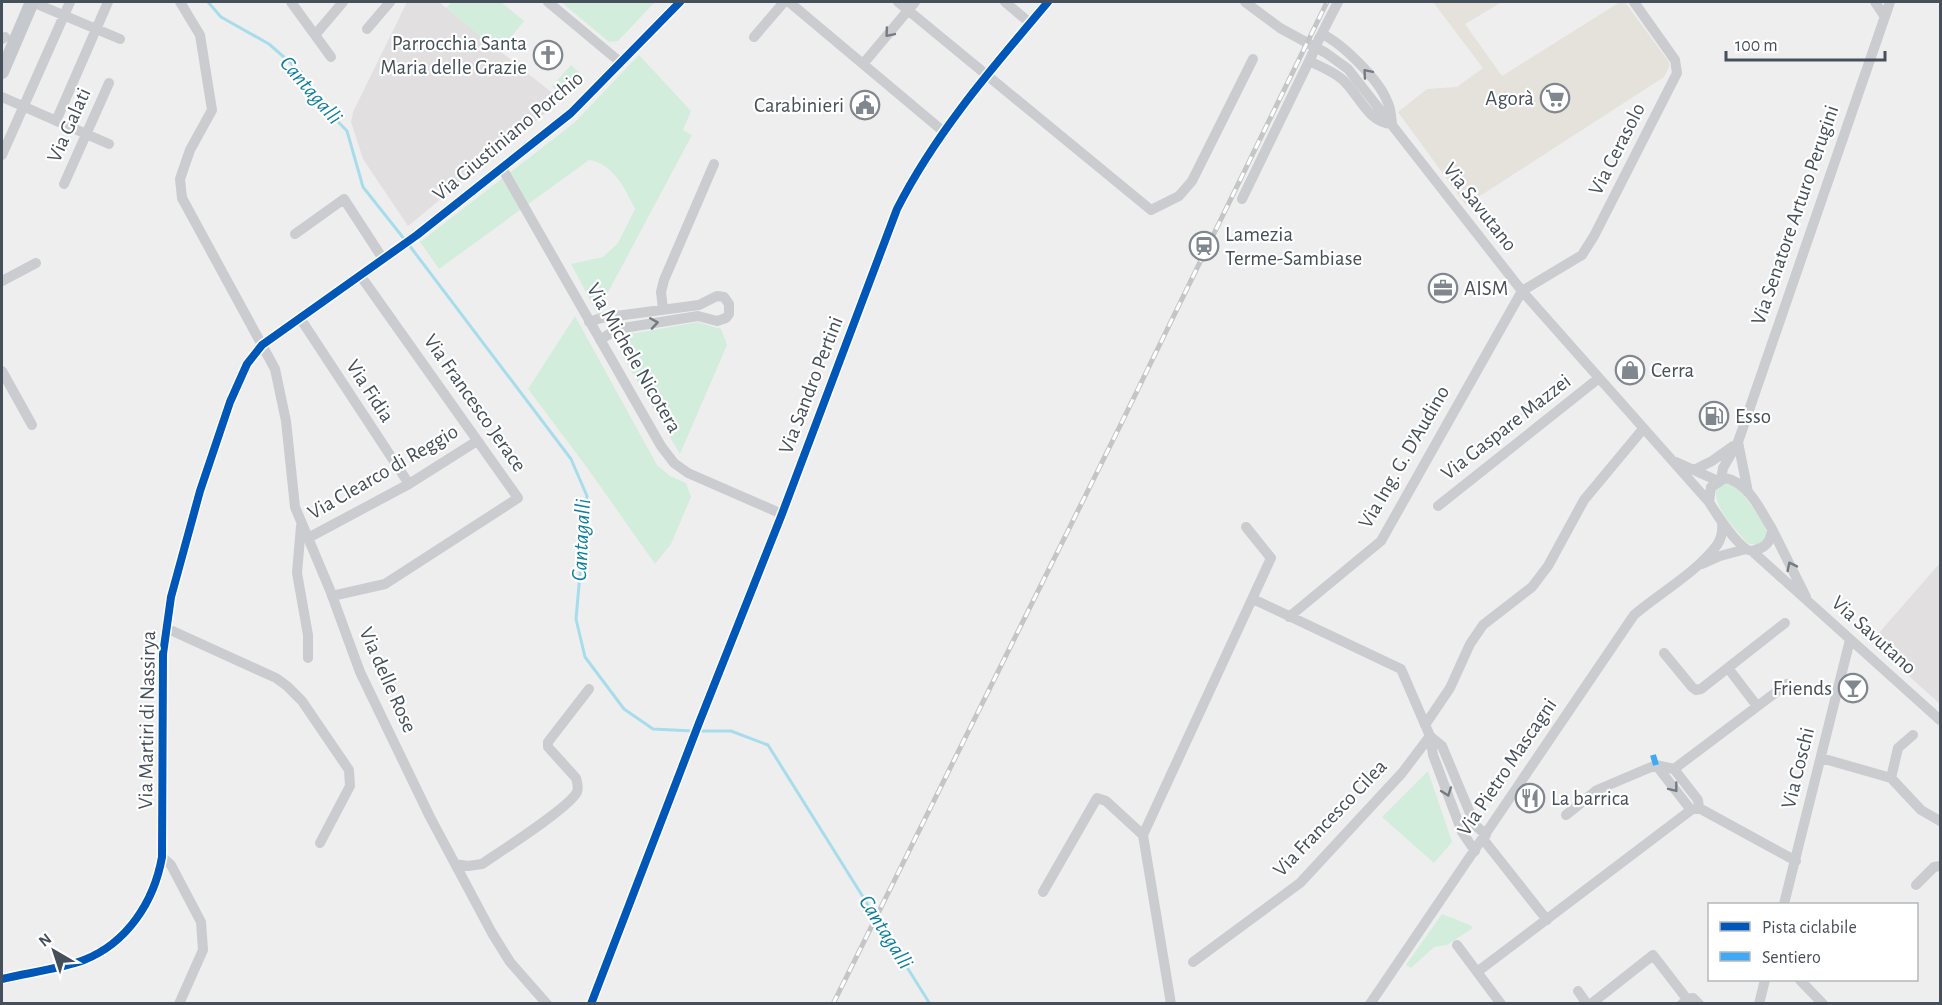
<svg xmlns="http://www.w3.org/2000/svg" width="1942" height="1005" viewBox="0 0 1942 1005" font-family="'Alegreya Sans',sans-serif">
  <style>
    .commercial { fill: #e4e2db }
    .education { fill: #e1dfe0 }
    .green { fill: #d2eddc }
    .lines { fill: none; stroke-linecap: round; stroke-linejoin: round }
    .stream { stroke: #a7ddeb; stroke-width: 3 }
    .minor { stroke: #cacccf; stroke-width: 10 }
    .major { stroke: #c5c9cd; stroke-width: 14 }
    .rail-casing { stroke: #c4c5c7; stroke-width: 5 }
    .rail { stroke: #fff; stroke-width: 3; stroke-dasharray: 9; stroke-linecap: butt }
    .minor-bridge { stroke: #cacccf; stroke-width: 10 }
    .quiet { stroke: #3fa9f5; stroke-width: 6; stroke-dasharray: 12 6; stroke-linecap: butt }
    .cycleway-casing { stroke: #fff; stroke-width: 11 }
    .cycleway { stroke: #0057b8; stroke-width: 8 }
    .oneway { stroke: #747b83 }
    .labels { text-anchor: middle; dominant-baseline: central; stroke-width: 4.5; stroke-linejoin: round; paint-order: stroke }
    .poi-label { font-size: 21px; fill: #45505a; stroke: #fff; text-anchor: start }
    .street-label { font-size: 21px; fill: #45505a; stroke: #fff }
    .water-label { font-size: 22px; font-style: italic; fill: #0e7f9d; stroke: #fff }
  </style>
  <rect width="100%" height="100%" fill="#efeeee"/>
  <path class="commercial" d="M1433 2H1502L1465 24 1502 76 1620 2H1625L1669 62V67L1664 77 1466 205 1398 112 1427 89 1457 87 1483 68Z"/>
  <path class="education" d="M407 2H439L561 100 408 226 363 159 351 122 353 112Z
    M1940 563V704L1871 642Z"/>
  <path class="green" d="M452 2H501L524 21 499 52 446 8Z
    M561 2H655L618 41 609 42Z
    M639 55 691 111 683 130 692 135 597 313 571 264 603 257 618 243 635 209C625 189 614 164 589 160L439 269 420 242 574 123Z
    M571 65 582 75 562 96 552 86Z
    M575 316 657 465 670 476 686 483 691 497 671 544 655 564 588 469 528 389Z
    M698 322 721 329 727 345 680 454 625 360 618 344 625 335Z
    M1722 484C1727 484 1731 484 1736 487 1743 493 1764 521 1766 530 1768 542 1757 547 1747 543 1735 528 1714 510 1716 489Z
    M1428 771 1452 842 1434 863 1382 817Z
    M1442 914 1470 925 1473 928 1447 945 1434 947 1411 968 1406 965Z"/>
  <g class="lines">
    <path class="stream" d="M208 2 221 17 269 44 301 72 317 100 347 131 363 187 405 240
      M409 245 571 459 587 496 576 619 585 657 624 709 653 729 693 731
      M699 731H731L768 745 930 1004"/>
    <path class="minor" d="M32 2 120 39
      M180 2 200 35 212 110 190 150 180 179 182 198 275 369 286 421 295 507 330 590 360 672 430 817 492 933 510 962 547 1004
      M291 2 331 57
      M548 2 620 62
      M789 2 944 132
      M898 2 1151 210 1179 196 1192 181 1253 59
      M1005 2 1030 23
      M1245 2 1280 28 1326 53 1348 69 1522 291 1709 502
      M1875 2 1885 17
      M367 29 390 2
      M315 35 343 2
      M754 37 784 2
      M2 39 5 37
      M1319 39 1338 2
      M1309 61C1321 67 1333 71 1343 80 1359 95 1368 123 1392 124 1391 116 1391 108 1387 101 1379 80 1343 44 1322 34
      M863 64 915 2
      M2 97 109 144
      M56 121 108 2
      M2 155 70 2
      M502 168 661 446 674 463 688 473 782 514
      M64 184 109 83
      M1242 199 1312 55
      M295 234 344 199 383 259
      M2 281 36 263
      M663 309 661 292 664 280 714 164
      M300 318 409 484
      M589 322 601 318 699 305 717 296 724 297 729 304V314L726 318 717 321 698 316 617 329 600 340
      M2 371 32 425
      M1738 442 1748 492
      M1676 462 1718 481
      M1694 470 1712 461 1733 446
      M1725 478C1748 482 1761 511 1772 529 1771 538 1769 544 1761 548 1759 548 1753 551 1752 551 1740 551 1715 512 1709 502L1711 487Z
      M1721 480 1723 468 1738 442 1890 2
      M1438 506 1599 378
      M301 526 297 573 308 635V658
      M1772 529 1806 597
      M308 538 409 484 477 441
      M1752 551 1940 720
      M1702 564 1720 556 1746 549
      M332 596 385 584 518 498 360 275
      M1253 599 1401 669 1430 736 1433 755 1462 832 1475 851
      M1289 617 1381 541 1522 291 1582 255 1594 236 1677 73 1675 60 1634 2
      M166 628 276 678 287 686 302 701 349 770 350 786 320 843
      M1664 653 1692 687 1696 690 1701 689 1785 623
      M1728 668 1757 706
      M1425 725 1450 688 1470 644 1483 625 1532 587 1548 566 1584 500 1643 429
      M1430 736 1442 746 1475 825 1486 835
      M1821 758 1891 778 1921 810 1940 821
      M1656 765 1691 810
      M1674 769 1698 800 1699 808
      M1891 778 1898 748 1913 735
      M1699 808 1796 861
      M1566 815 1597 790 1656 765 1674 769 1787 684
      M1483 839 1547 920
      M162 857 171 865 201 922 203 950 179 1004
      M455 864 468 866 482 864C501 851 569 808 577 792 579 787 577 782 576 778L548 747V742L589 689
      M1916 885 1934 867 1940 866
      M1043 892 1097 798 1106 801 1143 835
      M1784 904 1850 640
      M1457 945 1501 1004
      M1193 962 1300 883 1402 773 1430 736
      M1477 972 1691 810 1699 808
      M2 979C26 973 60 969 84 960 127 943 154 902 162 857L163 654 171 597 200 491 230 402 247 364 262 345 417 235 571 113 680 2
      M1800 980 1823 1004
      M1578 991 1587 1004
      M1687 999 1693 998 1699 1004
      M591 1004 699 723 782 514 897 209C936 132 993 67 1048 2
      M1171 1004 1143 835 1271 558 1246 527
      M1370 1004 1634 615C1661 592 1696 573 1717 545 1722 538 1723 531 1722 522
      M1591 1004 1653 955 1687 999 1682 1004
      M1759 1004 1765 980"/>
    <path class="major" d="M2 72 32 2"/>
    <g class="rail-casing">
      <path id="rail" d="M833 1004 1119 428 1327 2"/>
    </g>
    <use href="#rail" class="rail"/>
    <path class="minor-bridge" d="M1312 55 1319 39"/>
    <path class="quiet" d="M1653 755 1656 765"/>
    <g class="cycleway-casing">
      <path id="cycleway" d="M2 979C26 973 60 969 84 960 127 943 154 902 162 857L163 654 171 597 200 491 230 402 247 364 262 345 417 235 571 113 680 2
        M591 1004 699 723 782 514 897 209C936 132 993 67 1048 2"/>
    </g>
    <use href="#cycleway" class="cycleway"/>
  </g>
  <defs><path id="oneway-chevron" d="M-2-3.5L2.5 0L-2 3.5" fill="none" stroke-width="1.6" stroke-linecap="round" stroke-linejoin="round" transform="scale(1.5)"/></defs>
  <g class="oneway">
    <use href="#oneway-chevron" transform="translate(889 33) rotate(130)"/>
    <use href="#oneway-chevron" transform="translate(1367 73) rotate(-130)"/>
    <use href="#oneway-chevron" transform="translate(654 323) rotate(-9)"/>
    <use href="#oneway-chevron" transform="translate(1791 566) rotate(-116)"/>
    <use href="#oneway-chevron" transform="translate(1674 788) rotate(52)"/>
    <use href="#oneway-chevron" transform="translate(1447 792) rotate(70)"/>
  </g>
  <defs>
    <g id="church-ring" transform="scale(1.5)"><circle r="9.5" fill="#fff" stroke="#80878e" stroke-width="1.5"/><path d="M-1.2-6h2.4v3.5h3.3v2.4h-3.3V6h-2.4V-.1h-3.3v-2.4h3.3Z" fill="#80878e"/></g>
    <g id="supermarket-ring" transform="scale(1.5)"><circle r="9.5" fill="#fff" stroke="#80878e" stroke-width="1.5"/><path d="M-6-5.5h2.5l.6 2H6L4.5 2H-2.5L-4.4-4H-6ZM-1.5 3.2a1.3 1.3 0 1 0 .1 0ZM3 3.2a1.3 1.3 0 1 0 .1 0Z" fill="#80878e"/></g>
    <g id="civic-ring" transform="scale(1.5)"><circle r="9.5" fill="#fff" stroke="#80878e" stroke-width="1.5"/><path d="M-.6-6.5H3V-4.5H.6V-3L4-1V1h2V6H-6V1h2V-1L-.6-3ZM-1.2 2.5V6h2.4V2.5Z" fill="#80878e"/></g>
    <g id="station-ring" transform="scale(1.5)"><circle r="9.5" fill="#fff" stroke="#80878e" stroke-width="1.5"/><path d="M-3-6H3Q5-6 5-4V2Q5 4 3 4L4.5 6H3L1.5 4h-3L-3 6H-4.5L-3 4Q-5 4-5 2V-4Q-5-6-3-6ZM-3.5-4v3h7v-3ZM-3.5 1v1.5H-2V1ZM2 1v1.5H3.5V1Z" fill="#80878e"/></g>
    <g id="office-ring" transform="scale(1.5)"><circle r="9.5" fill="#fff" stroke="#80878e" stroke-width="1.5"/><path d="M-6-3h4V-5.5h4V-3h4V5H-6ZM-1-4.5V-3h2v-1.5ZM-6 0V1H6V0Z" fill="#80878e"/></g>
    <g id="shop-ring" transform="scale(1.5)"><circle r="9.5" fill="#fff" stroke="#80878e" stroke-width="1.5"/><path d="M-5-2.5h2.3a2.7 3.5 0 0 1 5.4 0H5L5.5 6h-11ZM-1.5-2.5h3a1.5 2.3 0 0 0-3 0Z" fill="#80878e"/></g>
    <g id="fuel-ring" transform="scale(1.5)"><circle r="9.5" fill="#fff" stroke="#80878e" stroke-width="1.5"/><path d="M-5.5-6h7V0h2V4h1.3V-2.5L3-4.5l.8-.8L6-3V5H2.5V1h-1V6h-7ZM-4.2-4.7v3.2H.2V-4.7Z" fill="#80878e"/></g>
    <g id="bar-ring" transform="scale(1.5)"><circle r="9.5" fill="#fff" stroke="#80878e" stroke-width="1.5"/><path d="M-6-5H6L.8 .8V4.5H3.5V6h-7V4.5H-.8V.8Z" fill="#80878e"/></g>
    <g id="restaurant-ring" transform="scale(1.5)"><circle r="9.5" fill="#fff" stroke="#80878e" stroke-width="1.5"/><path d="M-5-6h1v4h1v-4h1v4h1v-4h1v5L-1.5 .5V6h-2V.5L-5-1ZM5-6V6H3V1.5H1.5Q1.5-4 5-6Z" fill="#80878e"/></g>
  </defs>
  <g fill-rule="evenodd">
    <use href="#church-ring" x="548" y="55"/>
    <use href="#supermarket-ring" x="1555" y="98"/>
    <use href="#civic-ring" x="865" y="105"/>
    <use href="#station-ring" x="1204" y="246"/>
    <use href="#office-ring" x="1443" y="288"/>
    <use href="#shop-ring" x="1630" y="370"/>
    <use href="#fuel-ring" x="1714" y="416"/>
    <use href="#bar-ring" x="1853" y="688"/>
    <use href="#restaurant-ring" x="1530" y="798"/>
  </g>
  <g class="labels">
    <g class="poi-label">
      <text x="527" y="43" text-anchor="end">Parrocchia Santa<tspan x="527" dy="24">Maria delle Grazie</tspan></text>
      <text x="1534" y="98" text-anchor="end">Agorà</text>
      <text x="844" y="105" text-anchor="end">Carabinieri</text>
      <text x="1225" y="234">Lamezia<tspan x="1225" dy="24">Terme-Sambiase</tspan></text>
      <text x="1464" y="288">AISM</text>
      <text x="1651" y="370">Cerra</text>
      <text x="1735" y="416">Esso</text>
      <text x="1832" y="688" text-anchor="end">Friends</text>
      <text x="1551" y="798">La barrica</text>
    </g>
    <g class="street-label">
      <text transform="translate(69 125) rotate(-66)">Via Galati</text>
      <text transform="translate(508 136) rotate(-40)">Via Giustiniano Porchio</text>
      <text transform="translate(1617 149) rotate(-63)">Via Cerasolo</text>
      <text transform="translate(1480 207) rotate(52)">Via Savutano</text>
      <text transform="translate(1795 215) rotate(-71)">Via Senatore Arturo Perugini</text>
      <text transform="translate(634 358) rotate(60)">Via Michele Nicotera</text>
      <text transform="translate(811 385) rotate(-69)">Via Sandro Pertini</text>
      <text transform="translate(370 391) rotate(57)">Via Fidia</text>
      <text transform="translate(475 403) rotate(55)">Via Francesco Jerace</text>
      <text transform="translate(1506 427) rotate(-38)">Via Gaspare Mazzei</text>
      <text transform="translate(1404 457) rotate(-60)">Via Ing. G. D'Audino</text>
      <text transform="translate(383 472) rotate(-30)">Via Clearco di Reggio</text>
      <text transform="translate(1874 635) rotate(42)">Via Savutano</text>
      <text transform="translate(388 680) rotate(66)">Via delle Rose</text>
      <text transform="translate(147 720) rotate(-89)">Via Martiri di Nassirya</text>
      <text transform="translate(1507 767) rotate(-56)">Via Pietro Mascagni</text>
      <text transform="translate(1798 768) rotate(-76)">Via Coschi</text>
      <text transform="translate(1330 818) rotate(-46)">Via Francesco Cilea</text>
    </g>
    <g class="water-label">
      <text transform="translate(311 90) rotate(49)">Cantagalli</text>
      <text transform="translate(581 540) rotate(-87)">Cantagalli</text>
      <text transform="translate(886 932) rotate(58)">Cantagalli</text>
    </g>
  </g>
  <rect width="1942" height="1005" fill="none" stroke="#45505a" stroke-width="6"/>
  <rect x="1708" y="903" width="210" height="78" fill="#ffffff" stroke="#b5b9bd" stroke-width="1.5"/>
  <rect x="1720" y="922" width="30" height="9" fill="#0057b8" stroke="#b5b9bd" stroke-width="1.5"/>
  <text x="1762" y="933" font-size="18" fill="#45505a">Pista ciclabile</text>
  <rect x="1720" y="952" width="30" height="9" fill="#3fa9f5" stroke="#b5b9bd" stroke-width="1.5"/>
  <text x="1762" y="963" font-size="18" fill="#45505a">Sentiero</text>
  <g transform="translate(54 951) rotate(321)" stroke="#ffffff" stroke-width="4.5" paint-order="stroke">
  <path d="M0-4.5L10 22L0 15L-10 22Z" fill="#45505a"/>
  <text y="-9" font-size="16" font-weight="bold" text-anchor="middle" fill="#45505a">N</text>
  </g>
  <path d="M1726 51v9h159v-9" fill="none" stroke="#45505a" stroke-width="3"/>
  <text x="1735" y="51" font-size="18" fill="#45505a" stroke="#ffffff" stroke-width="4.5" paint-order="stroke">100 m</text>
</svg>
